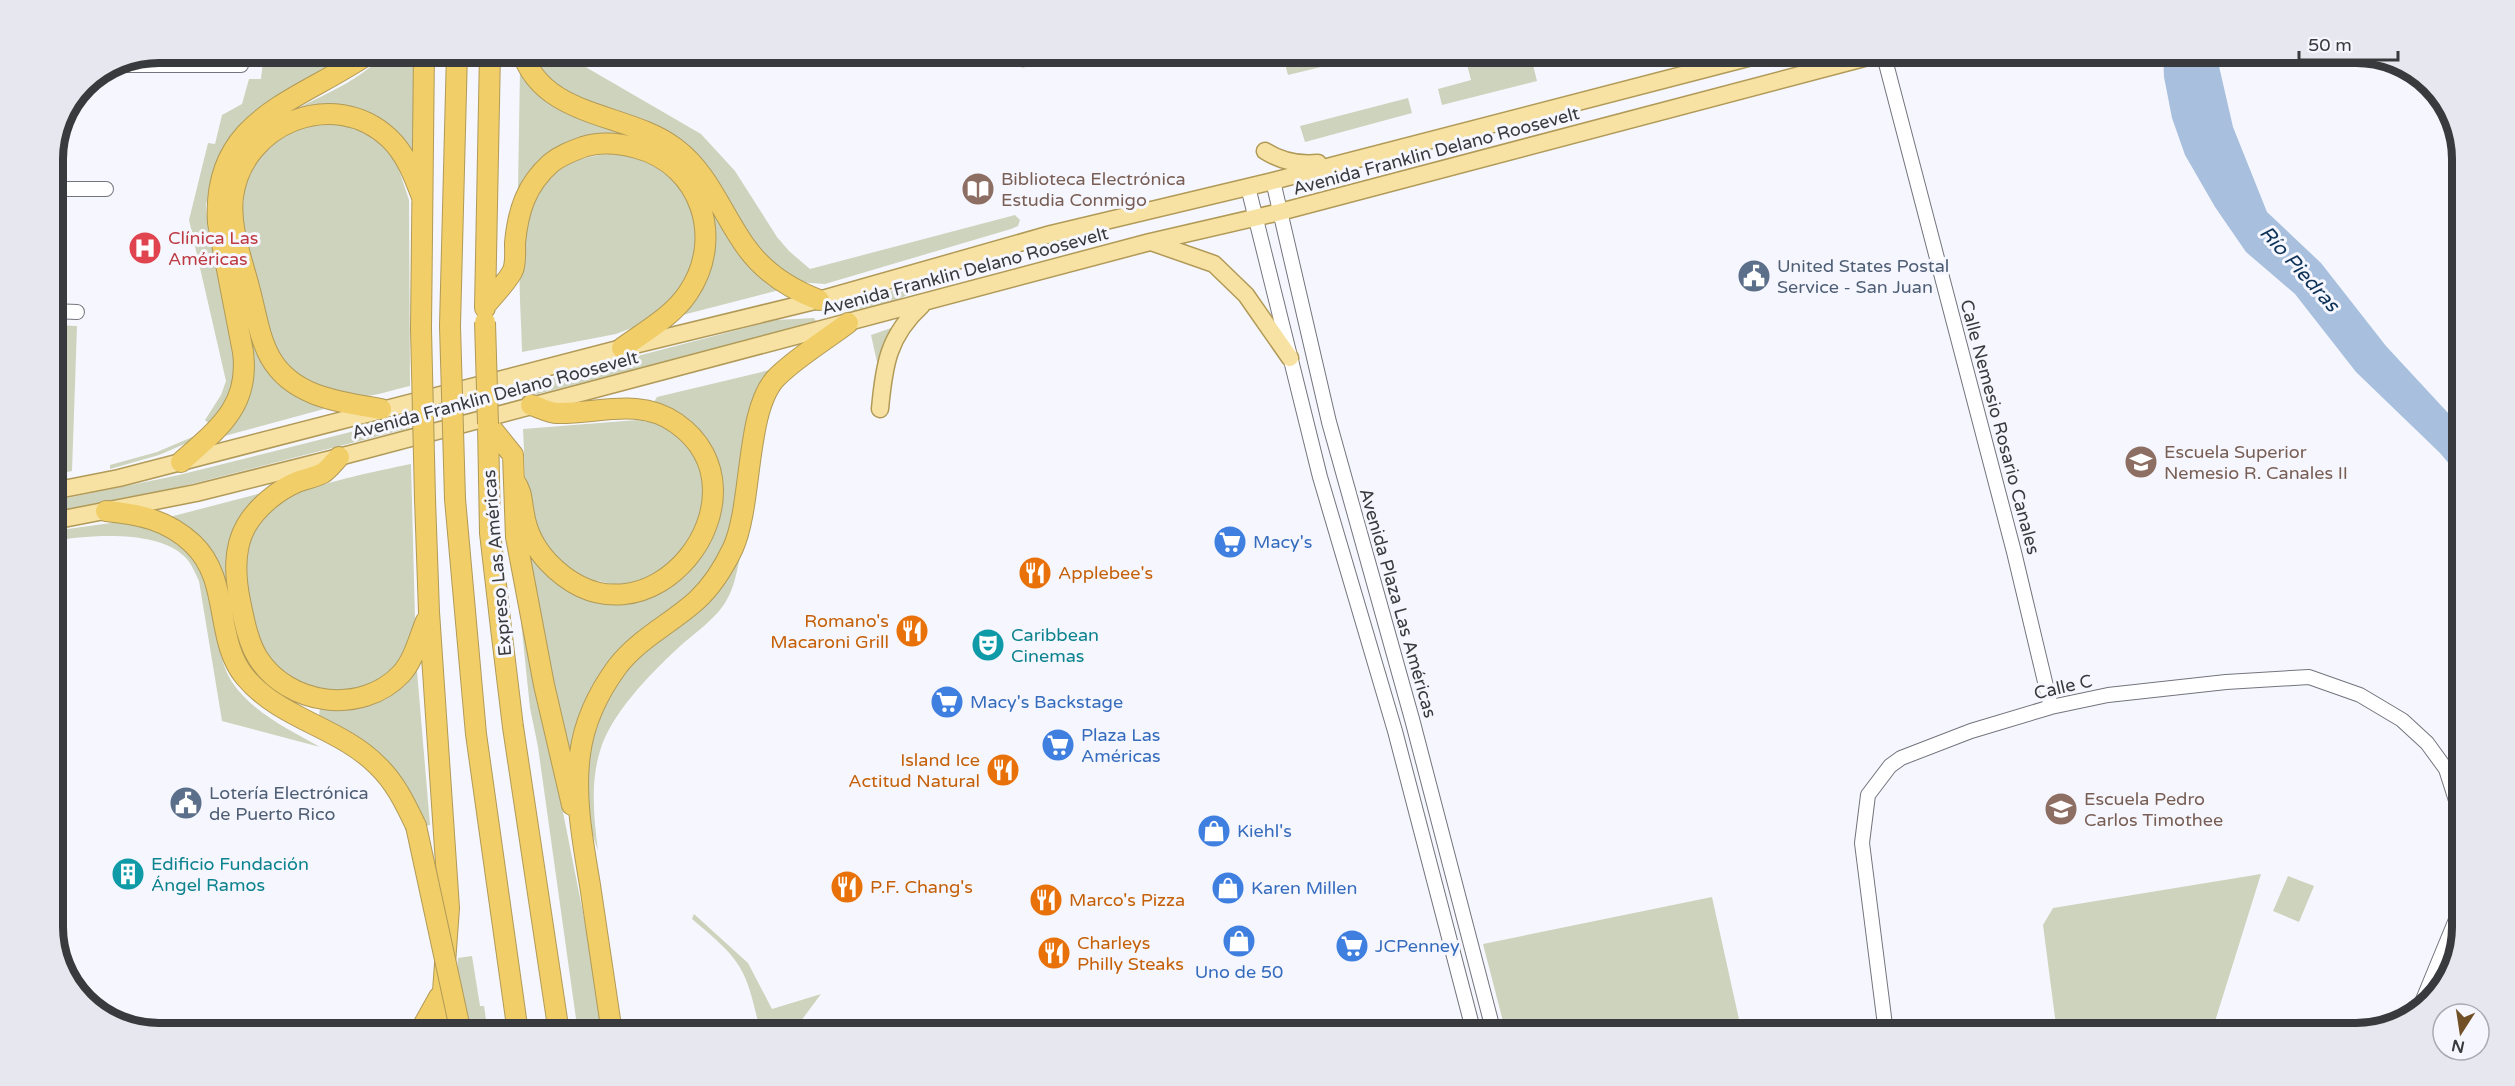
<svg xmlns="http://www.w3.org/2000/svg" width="2515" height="1086" viewBox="0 0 2515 1086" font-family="'Varela Round',sans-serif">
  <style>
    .green { fill: #cdd3bc }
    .water { fill: #a8c0dd }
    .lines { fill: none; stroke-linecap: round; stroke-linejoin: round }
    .minor-casing { stroke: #73747d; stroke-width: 16 }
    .major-casing { stroke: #b19a58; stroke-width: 19 }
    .highway-casing { stroke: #b19a58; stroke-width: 22 }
    .minor { stroke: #fff; stroke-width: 14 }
    .major { stroke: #f7e2a4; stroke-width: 16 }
    .highway { stroke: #f1ce67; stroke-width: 20 }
    .highway-bridge-casing { stroke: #b19a58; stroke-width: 22; stroke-linecap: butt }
    .highway-bridge { stroke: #f1ce67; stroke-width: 20 }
    .labels { text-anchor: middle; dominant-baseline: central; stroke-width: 6; stroke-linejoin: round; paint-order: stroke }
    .street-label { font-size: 18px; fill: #393a3d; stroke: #f6f7fe }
    .education-label { font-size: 18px; fill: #785e54; stroke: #f6f7fe; text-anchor: start }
    .health-label { font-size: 18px; fill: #be3a42; stroke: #f6f7fe; text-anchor: start }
    .service-label { font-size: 18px; fill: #4e5e75; stroke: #f6f7fe; text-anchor: start }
    .shop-label { font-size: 18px; fill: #366cbe; stroke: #f6f7fe; text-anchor: start }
    .food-label { font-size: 18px; fill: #c56008; stroke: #f6f7fe; text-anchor: start }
    .culture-label { font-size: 18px; fill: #0d838f; stroke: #f6f7fe; text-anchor: start }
    .water-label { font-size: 20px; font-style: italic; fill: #0e3257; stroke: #f6f7fe }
    .rim { fill: none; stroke: #393a3d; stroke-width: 8 }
  </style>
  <rect width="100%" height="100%" fill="#f6f7fe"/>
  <path class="green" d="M1018 52H1084V53L1022 68Z
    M264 53H359L226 147 215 168 206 205 208 229 230 319 238 388 213 427 205 420 221 395 226 381 189 220 208 143 215 144 222 115 242 104 249 79H261Z
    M385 53H416L412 153C396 144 387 125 370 116 351 106 328 105 307 111 252 125 224 168 226 224L242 215 246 180 255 159 274 141 305 124 334 121 365 130 394 155 409 200 410 386C395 389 380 395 365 396 333 400 298 385 281 358 271 342 268 324 260 307L251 325C265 371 281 388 324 409L217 438C230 430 235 419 241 406 248 393 254 377 254 362 255 350 250 335 246 322 237 285 217 236 223 198 238 104 333 111 385 53Z
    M528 53H570L577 62 701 134 735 171 777 237 789 251 810 269 1015 215 1020 220 1018 226 1011 229 825 284 797 282 772 264 749 242 734 214 592 106 551 83Z
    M1313 53V52L1379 53 1288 75 1284 60Z
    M1464 53H1530L1537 81 1442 105 1438 89 1471 80Z
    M520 69C532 79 536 94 551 102 594 126 650 134 687 169 711 192 721 227 741 254 752 268 769 278 783 289L671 318C677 313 684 309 689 303 695 297 699 287 703 280 738 211 679 142 610 139 592 138 572 139 557 149 542 158 529 176 521 190H518Z
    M1408 98 1412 113 1305 142 1300 126Z
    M609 154 629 156 651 162 670 175 689 201 702 238 688 288 650 321 616 334 522 352C521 273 499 164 609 154Z
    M938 277 940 281 887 304 851 313 837 306Z
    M814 318 816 321 815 323 522 398V386L776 320Z
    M53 325 77 326 72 471 53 475Z
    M900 325 879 371 871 335Z
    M774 369 733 524 715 568 683 603 641 634 572 773 524 541C535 558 545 574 563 586 578 596 593 597 611 597 646 597 674 595 696 564 715 537 714 506 716 475L653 404 657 397Z
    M410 417V428L180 487 53 513V501L179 475Z
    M637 420 665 425 683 440 694 455 703 475V514L674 564 642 582 621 586 590 579 561 567 537 538 526 496 523 429Z
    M197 435 201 437 159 455 110 469V465L157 452Z
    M411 464 415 619C411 634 406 652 396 665 367 701 303 699 273 666 262 655 259 639 255 624 252 613 247 601 245 589 241 561 248 529 268 509 287 489 381 470 411 464Z
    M269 491 227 581H222L162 519Z
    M118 522C152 526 189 542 203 576 210 593 212 612 216 630 219 648 222 666 232 682 253 713 288 729 320 747L222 721 199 581C195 573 192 564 185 557 158 529 87 535 53 541V531Z
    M741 553C737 569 735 587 726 601 718 617 691 636 677 649 649 675 611 714 600 751 590 783 594 819 598 851L591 829 585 776 594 725 607 697 632 664 722 586Z
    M521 621H525L589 943 602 1028 600 1033H578L538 747 530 708Z
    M415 670 417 671 430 825 425 826C404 771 373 740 319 716L320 708C359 715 384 690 415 670Z
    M2261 874 2212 1031 2209 1033H2057L2043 925 2053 908Z
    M2288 876 2314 886 2299 922 2273 911Z
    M1712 897 1742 1033H1506L1483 944Z
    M694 914 748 963 772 1009 821 994 792 1033H761C755 1012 751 985 739 966 727 947 708 933 692 919Z
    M472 956 480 1006H484L488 1033H472L457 969 458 958Z"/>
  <path class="water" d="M2163 53H2216L2233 127 2267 212 2321 263 2386 346 2462 428V479L2440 453 2356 372 2295 294 2246 252 2215 207 2185 155 2172 118 2164 77Z"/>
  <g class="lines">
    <g class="minor-casing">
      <path id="minor" d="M1883 52 2014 552 2051 707
        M112 65H241
        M1273 181 1329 422 1412 719 1494 1033
        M1248 187 1320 477 1395 731 1474 1033
        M53 189H106
        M53 311 77 312
        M2418 1012 2462 905
        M1886 1033 1862 843 1868 795 1890 766 1901 758 1971 731 2051 707 2108 695 2226 682 2309 677 2360 695 2402 720 2427 743 2446 769 2462 819"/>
    </g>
    <g class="major-casing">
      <path id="major" d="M1265 151C1281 161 1299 165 1318 163
        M1151 242 1214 264 1246 295 1290 358
        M880 409C884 365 888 336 922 305
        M53 491 119 478 622 348 819 300 1051 234 1273 181 1771 52
        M53 521 196 493 339 457 1150 242 1280 212 1887 52"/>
    </g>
    <g class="highway-casing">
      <path id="highway" d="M522 52C543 119 628 112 675 148 709 173 722 214 746 247 764 272 790 289 819 300
        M485 306C492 297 509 280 513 270 516 263 515 251 515 243 518 211 526 185 551 163 561 155 572 151 583 147 601 141 619 143 637 148 701 165 725 239 688 293 673 316 644 332 622 348
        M485 308 490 52
        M450 326 457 52
        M421 329 424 52
        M381 409C340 402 292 397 270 357 259 337 256 313 250 291 243 262 229 228 233 197 242 124 334 86 389 138 406 154 414 176 422 197
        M488 424 490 533 501 628 513 727 559 1033
        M488 424 513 455 516 537 544 685 572 805
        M339 457C334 462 329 469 323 473 316 477 305 479 297 482 278 490 257 507 246 526 233 549 235 576 240 601 244 620 248 642 258 658 288 705 361 716 401 674 414 660 419 638 426 621
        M181 462C218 429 250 406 243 352L218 223C211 116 300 102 371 52
        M514 480C523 494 521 499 524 514 527 533 535 548 548 562 647 666 778 494 676 423 639 397 598 414 557 413 549 413 539 407 531 405
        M425 499 429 612 449 908 440 1033
        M455 499 476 734 518 1033
        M106 511C139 514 168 520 193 544 231 580 214 640 245 677 280 719 339 727 377 765 395 782 405 803 416 826
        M419 1033 439 997
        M612 1033C605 984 597 935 590 885 583 843 574 797 580 754 584 723 598 693 617 667 638 639 672 623 697 600 712 586 724 567 733 548 753 503 745 411 776 378 794 359 827 339 848 323"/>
    </g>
    <use href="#minor" class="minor"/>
    <use href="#major" class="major"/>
    <use href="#highway" class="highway"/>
    <g class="highway-bridge-casing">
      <path id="highway-bridge" d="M485 322 488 424
        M450 326 455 499
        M421 329 425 499
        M416 826 461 1033"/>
    </g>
    <use href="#highway-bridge" class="highway-bridge"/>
  </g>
  <defs>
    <g id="library-disc" transform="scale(1.725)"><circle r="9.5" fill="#8d6e63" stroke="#f6f7fe"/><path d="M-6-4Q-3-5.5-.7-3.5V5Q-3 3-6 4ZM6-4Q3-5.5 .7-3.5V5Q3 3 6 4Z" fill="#fff"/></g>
    <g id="hospital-disc" transform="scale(1.725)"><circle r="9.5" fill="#e0444e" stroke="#f6f7fe"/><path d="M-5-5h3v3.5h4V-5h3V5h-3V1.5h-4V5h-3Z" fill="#fff"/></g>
    <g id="civic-disc" transform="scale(1.725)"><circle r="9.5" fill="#5c6f8a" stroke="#f6f7fe"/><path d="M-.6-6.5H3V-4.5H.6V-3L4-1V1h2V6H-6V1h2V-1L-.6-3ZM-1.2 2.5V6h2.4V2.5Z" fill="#fff"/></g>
    <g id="school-disc" transform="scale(1.725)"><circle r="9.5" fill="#8d6e63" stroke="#f6f7fe"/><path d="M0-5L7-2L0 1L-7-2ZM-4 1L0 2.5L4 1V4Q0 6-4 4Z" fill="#fff"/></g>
    <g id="supermarket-disc" transform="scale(1.725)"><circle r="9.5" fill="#3f7fe0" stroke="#f6f7fe"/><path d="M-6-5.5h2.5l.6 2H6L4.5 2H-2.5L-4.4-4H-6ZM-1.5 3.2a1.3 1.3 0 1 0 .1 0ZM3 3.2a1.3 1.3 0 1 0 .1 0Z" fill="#fff"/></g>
    <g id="restaurant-disc" transform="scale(1.725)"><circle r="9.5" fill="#e8710a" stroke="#f6f7fe"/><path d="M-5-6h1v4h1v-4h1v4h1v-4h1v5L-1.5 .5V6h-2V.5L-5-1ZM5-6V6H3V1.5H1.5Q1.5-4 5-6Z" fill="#fff"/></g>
    <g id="theatre-disc" transform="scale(1.725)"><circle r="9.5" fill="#0f9aa8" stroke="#f6f7fe"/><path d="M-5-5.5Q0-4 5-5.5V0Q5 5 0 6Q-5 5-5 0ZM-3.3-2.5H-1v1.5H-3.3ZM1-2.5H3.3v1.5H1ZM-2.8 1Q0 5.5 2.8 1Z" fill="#fff"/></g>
    <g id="shop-disc" transform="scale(1.725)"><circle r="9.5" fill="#3f7fe0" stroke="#f6f7fe"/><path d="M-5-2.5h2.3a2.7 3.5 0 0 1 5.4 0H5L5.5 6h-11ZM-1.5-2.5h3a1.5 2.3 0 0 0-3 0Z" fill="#fff"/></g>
    <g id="building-disc" transform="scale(1.725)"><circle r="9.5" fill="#0f9aa8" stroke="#f6f7fe"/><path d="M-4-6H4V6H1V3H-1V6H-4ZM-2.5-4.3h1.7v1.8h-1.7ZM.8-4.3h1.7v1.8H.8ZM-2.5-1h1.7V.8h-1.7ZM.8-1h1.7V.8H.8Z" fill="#fff"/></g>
  </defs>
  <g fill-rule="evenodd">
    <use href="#library-disc" x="978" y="189"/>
    <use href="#hospital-disc" x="145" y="248"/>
    <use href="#civic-disc" x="1754" y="276"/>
    <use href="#school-disc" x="2141" y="462"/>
    <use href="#supermarket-disc" x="1230" y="542"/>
    <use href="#restaurant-disc" x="1035" y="573"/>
    <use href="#restaurant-disc" x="912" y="631"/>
    <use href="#theatre-disc" x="988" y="645"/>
    <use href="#supermarket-disc" x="947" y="702"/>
    <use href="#supermarket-disc" x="1058" y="745"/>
    <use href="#restaurant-disc" x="1003" y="770"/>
    <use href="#civic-disc" x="186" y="803"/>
    <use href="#school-disc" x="2061" y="809"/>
    <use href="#shop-disc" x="1214" y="831"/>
    <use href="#building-disc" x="128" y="874"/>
    <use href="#restaurant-disc" x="847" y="887"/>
    <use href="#shop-disc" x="1228" y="888"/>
    <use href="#restaurant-disc" x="1046" y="900"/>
    <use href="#shop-disc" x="1239" y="941"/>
    <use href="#supermarket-disc" x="1352" y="946"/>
    <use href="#restaurant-disc" x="1054" y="953"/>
  </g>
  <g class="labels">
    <g class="street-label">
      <text transform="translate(1436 151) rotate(-15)">Avenida Franklin Delano Roosevelt</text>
      <text transform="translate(965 271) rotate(-15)">Avenida Franklin Delano Roosevelt</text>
      <text transform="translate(495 395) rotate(-15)">Avenida Franklin Delano Roosevelt</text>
      <text transform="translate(2000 427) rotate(75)">Calle Nemesio Rosario Canales</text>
      <text transform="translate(497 563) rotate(-95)">Expreso Las Américas</text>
      <text transform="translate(1398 603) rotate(74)">Avenida Plaza Las Américas</text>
      <text transform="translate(2063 687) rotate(-13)">Calle C</text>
    </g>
    <g class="education-label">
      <text x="1001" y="179">Biblioteca Electrónica<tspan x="1001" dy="21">Estudia Conmigo</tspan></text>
      <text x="2164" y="452">Escuela Superior<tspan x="2164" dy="21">Nemesio R. Canales II</tspan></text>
      <text x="2084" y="799">Escuela Pedro<tspan x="2084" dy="21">Carlos Timothee</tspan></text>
    </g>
    <g class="health-label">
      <text x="168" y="238">Clínica Las<tspan x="168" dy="21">Américas</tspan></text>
    </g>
    <g class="service-label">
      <text x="1777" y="266">United States Postal<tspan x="1777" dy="21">Service - San Juan</tspan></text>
      <text x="209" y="793">Lotería Electrónica<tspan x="209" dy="21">de Puerto Rico</tspan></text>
    </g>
    <g class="shop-label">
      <text x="1253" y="542">Macy's</text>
      <text x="970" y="702">Macy's Backstage</text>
      <text x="1081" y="735">Plaza Las<tspan x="1081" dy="21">Américas</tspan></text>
      <text x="1237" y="831">Kiehl's</text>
      <text x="1251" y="888">Karen Millen</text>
      <text x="1375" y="946">JCPenney</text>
      <text x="1239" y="972" text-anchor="middle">Uno de 50</text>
    </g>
    <g class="food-label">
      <text x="1058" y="573">Applebee's</text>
      <text x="889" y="621" text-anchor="end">Romano's<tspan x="889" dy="21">Macaroni Grill</tspan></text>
      <text x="980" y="760" text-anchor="end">Island Ice<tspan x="980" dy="21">Actitud Natural</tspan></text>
      <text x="870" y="887">P.F. Chang's</text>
      <text x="1069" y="900">Marco's Pizza</text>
      <text x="1077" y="943">Charleys<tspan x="1077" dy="21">Philly Steaks</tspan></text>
    </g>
    <g class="culture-label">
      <text x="1011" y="635">Caribbean<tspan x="1011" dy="21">Cinemas</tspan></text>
      <text x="151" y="864">Edificio Fundación<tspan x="151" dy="21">Ángel Ramos</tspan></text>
    </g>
    <g class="water-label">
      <text transform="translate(2299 269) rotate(48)">Río Piedras</text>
    </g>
  </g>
  <path d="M0 0H2515V1086H0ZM159 63H2356A96 96 0 0 1 2452 159V927A96 96 0 0 1 2356 1023H159A96 96 0 0 1 63 927V159A96 96 0 0 1 159 63Z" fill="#e7e8ef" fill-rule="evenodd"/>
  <path class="rim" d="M159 63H2356A96 96 0 0 1 2452 159V927A96 96 0 0 1 2356 1023H159A96 96 0 0 1 63 927V159A96 96 0 0 1 159 63Z"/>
  <g transform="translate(2461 1032) rotate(192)"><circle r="28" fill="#f6f7fe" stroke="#aaabb1" stroke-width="1.5"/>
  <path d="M0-4.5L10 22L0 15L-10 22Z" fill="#714f27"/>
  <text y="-9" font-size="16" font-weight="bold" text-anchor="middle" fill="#393a3d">N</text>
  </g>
  <path d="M2299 51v9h99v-9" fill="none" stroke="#393a3d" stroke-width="3"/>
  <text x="2308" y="51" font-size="18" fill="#393a3d" stroke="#f6f7fe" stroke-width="4.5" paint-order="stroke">50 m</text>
</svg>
